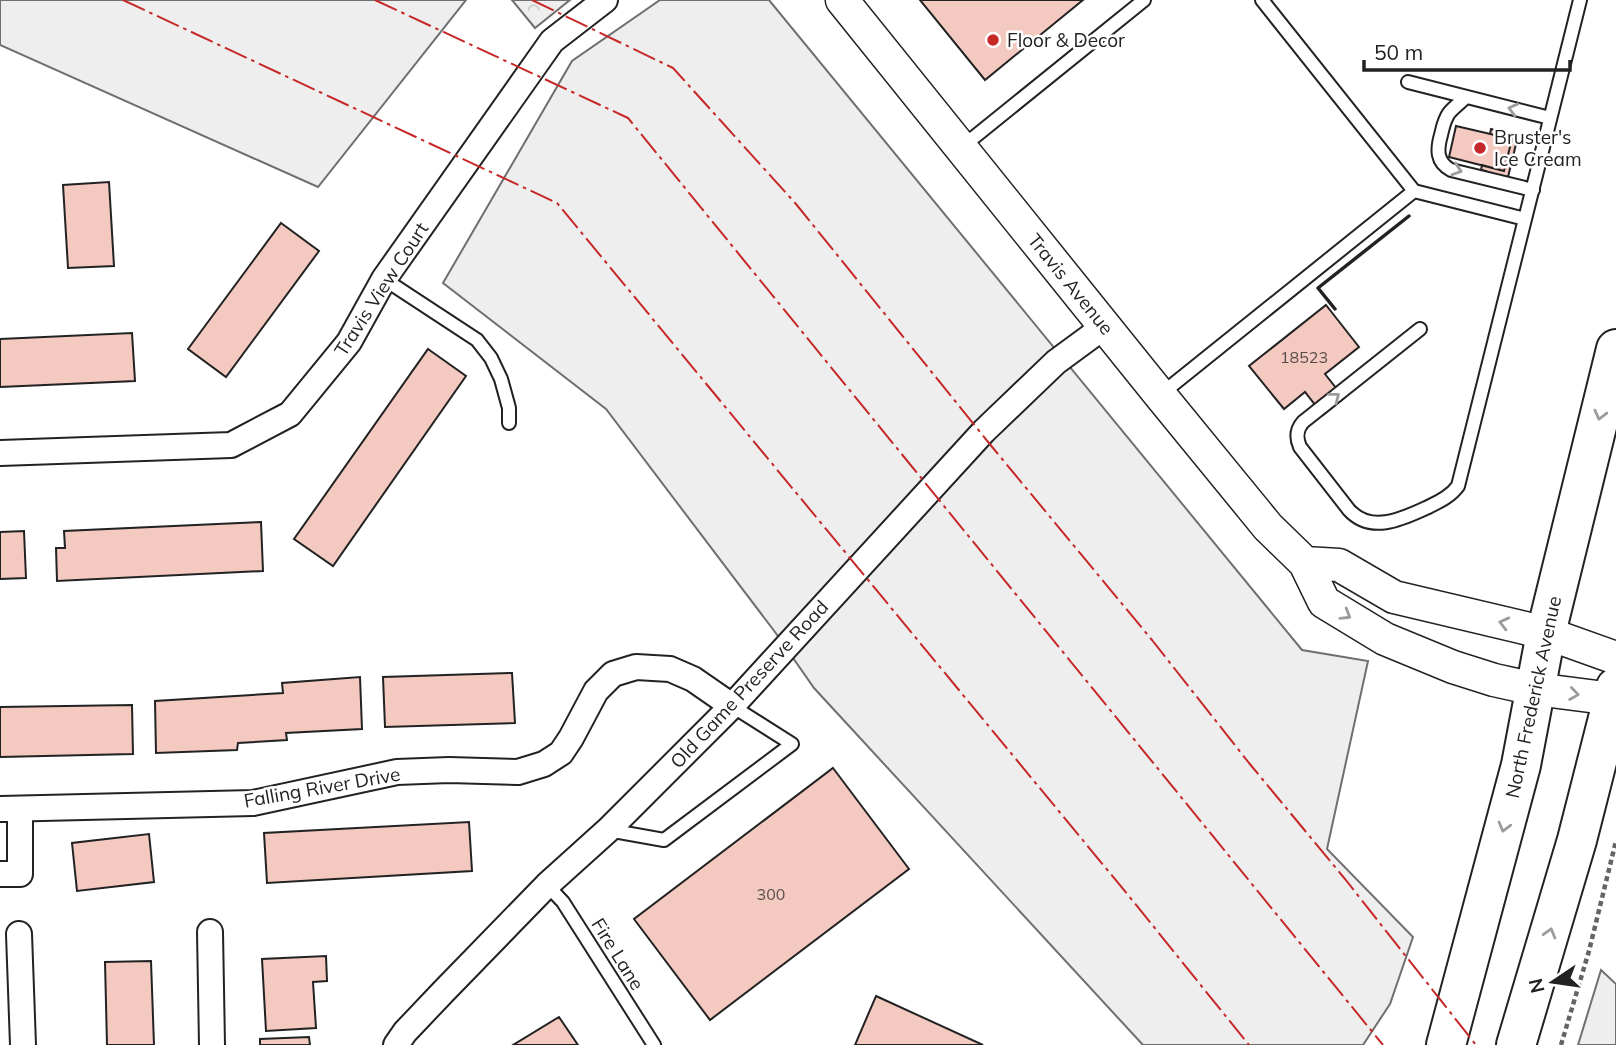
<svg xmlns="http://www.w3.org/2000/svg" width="1616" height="1045" viewBox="0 0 1616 1045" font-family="Mulish,sans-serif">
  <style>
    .green { fill: #eee; stroke: #6f6f6f; stroke-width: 2 }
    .park { fill: url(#park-crowns); stroke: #6f6f6f; stroke-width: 2 }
    .building { fill: #f3c9c0; stroke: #222; stroke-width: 2 }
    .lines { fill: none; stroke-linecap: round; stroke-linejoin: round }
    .service-casing { stroke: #222; stroke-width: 16 }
    .minor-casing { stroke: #222; stroke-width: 28 }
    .tertiary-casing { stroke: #222; stroke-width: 35 }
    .primary-casing { stroke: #222; stroke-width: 42 }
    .path { stroke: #646464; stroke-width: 4.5; stroke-dasharray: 5 3.5; stroke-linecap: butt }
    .service { stroke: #fff; stroke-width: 12 }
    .minor { stroke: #fff; stroke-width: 24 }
    .tertiary { stroke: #fff; stroke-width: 32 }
    .primary { stroke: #fff; stroke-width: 38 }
    .wall { stroke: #222; stroke-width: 3.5 }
    .power { stroke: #c62828; stroke-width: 2; stroke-dasharray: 24 5 3.5 5; stroke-linecap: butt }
    .oneway { stroke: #9c9c9c }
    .poi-dot { fill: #c62828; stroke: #fff; stroke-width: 2.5 }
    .labels { text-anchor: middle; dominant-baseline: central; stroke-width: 5; stroke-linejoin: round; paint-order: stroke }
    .number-label { font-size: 16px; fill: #564c4a }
    .poi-label { font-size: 19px; fill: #222; stroke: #fff; text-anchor: start }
    .street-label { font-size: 19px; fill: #222; stroke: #fff }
  </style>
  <defs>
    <pattern id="park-crowns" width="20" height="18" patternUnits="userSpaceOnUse" patternTransform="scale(1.75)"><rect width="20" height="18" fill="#eee"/><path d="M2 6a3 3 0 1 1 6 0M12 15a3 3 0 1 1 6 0" fill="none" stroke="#ccc"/></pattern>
  </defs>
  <rect width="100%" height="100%" fill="#fff"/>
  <path class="green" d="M0 0H466L318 187 0 45Z
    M660 0H769L1302 650 1368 661 1327 849 1413 937 1390 1004 1363 1045H1143L814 688 775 632 606 409 443 283 572 61Z
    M1601 970 1616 984V1045H1578Z"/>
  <path class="park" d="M512 0H570L535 28Z"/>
  <path class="building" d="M920 0H1083L985 80Z
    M1456 126 1512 139 1504 171 1449 157Z
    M1491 129 1518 136 1508 177 1503 176 1502 181 1485 177 1486 171 1481 170 1482 165 1504 171 1512 139 1490 134Z
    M109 182 114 266 68 268 63 185Z
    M281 223 319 251 226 377 188 349Z
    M1326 305 1359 347 1325 374 1344 398 1323 415 1305 392 1284 409 1249 366Z
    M132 333 135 381 0 387V339Z
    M428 349 466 376 333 566 294 539Z
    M261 522 263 571 57 581 56 548H65L64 531Z
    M24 531 26 578 0 579V532Z
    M512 673 515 723 385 727 383 677Z
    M360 677 362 729 286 733 287 740 238 743 237 750 156 753 155 701 283 693 282 683Z
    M132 705 133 754 0 757V707Z
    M833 768 909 869 710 1020 634 919Z
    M469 822 472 871 267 883 264 833Z
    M149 834 154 882 77 891 72 843Z
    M326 956 327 981 313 982 316 1028 266 1031 262 959Z
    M151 961 154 1045H107L105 962Z
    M876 996 983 1045H855Z
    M559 1017 578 1045H513Z
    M309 1037 310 1045H260V1039Z"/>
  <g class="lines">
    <g class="service-casing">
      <path id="service" d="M1262 0 1414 191 1525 219
        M1408 82 1550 118
        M1466 97C1461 102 1454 107 1449 113 1444 120 1443 127 1441 135 1437 149 1436 162 1451 170L1533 190
        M962 147 1144 0
        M384 279 477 340 491 358 501 379 509 408V423
        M1420 329 1303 422C1296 430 1296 438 1300 447L1349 510C1371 534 1402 519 1426 508 1438 502 1450 497 1458 486L1580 0
        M1160 395 1414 191
        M608 830 664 840 792 744 732 706
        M547 885 563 902 654 1045"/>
    </g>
    <g class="minor-casing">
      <path id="minor" d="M0 453 231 445 290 414 349 342 384 279 552 41 605 0
        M0 809 253 803 397 772 449 770 518 772 544 764 561 753 571 738 596 691 613 674 636 667 670 669 693 679 732 706
        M0 874H20V809
        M210 932 212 1045
        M19 934 23 1045
        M396 1045 405 1032 443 992 547 885 608 830 732 706 984 431 1056 362 1105 326"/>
    </g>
    <g class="tertiary-casing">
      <path id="tertiary" d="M842 0 1160 395 1268 527 1305 563 1324 602 1385 639 1453 667 1494 680 1535 689 1613 699
        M1305 563 1339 565 1394 597 1546 633 1616 658"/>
    </g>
    <g class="primary-casing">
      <path id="primary" d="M1446 1045 1521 765 1546 633 1616 349
        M1516 1045 1577 840 1616 687"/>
    </g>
    <path class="path" d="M1561 1045 1589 951 1616 841"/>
    <use href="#service" class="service"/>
    <use href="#minor" class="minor"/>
    <use href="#tertiary" class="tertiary"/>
    <use href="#primary" class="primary"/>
    <path class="wall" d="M1335 309 1318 288 1409 216"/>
    <path class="power" d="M123 0 557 203 1133 901 1249 1045
      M375 0 628 118 1383 1045
      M532 0 673 68 796 204 993 448 1152 640 1249 763 1345 879 1476 1045"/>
  </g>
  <defs><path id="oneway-chevron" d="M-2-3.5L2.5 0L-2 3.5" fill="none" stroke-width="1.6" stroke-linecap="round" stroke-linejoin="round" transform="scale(1.75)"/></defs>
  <g class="oneway">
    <use href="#oneway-chevron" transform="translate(1513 109) rotate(-166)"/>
    <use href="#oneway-chevron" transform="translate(1457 170) rotate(18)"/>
    <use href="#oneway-chevron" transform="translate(1335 397) rotate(-38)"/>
    <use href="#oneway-chevron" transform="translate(1600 415) rotate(104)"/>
    <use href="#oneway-chevron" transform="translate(1346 615) rotate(31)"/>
    <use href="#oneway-chevron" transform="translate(1504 623) rotate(-166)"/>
    <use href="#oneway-chevron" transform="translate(1574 694) rotate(8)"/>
    <use href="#oneway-chevron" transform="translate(1504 827) rotate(105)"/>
    <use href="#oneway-chevron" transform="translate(1550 933) rotate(-74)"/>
  </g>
  <g class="poi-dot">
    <circle cx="993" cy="40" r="7"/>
    <circle cx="1480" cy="148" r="7"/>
  </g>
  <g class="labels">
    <g class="number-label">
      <text x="1304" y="357">18523</text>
      <text x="771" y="894">300</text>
    </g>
    <g class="poi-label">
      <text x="1007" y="40">Floor &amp; Decor</text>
      <text x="1494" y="137">Bruster's<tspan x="1494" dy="22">Ice Cream</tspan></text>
    </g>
    <g class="street-label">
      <text transform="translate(1071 284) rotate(51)">Travis Avenue</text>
      <text transform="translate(381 289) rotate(-57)">Travis View Court</text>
      <text transform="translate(749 684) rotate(-47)">Old Game Preserve Road</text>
      <text transform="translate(1533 697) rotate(-78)">North Frederick Avenue</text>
      <text transform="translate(322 787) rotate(-10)">Falling River Drive</text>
      <text transform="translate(618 954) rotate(58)">Fire Lane</text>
    </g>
  </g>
  <g transform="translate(1553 982) rotate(257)" stroke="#ffffff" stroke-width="5" paint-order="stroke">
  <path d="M0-5L12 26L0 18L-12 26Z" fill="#222222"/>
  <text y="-10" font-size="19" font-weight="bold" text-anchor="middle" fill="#222222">N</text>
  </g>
  <path d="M1364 60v10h206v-10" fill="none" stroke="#222222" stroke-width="3.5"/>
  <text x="1374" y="60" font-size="21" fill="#222222" stroke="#ffffff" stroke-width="5" paint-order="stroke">50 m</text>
</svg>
